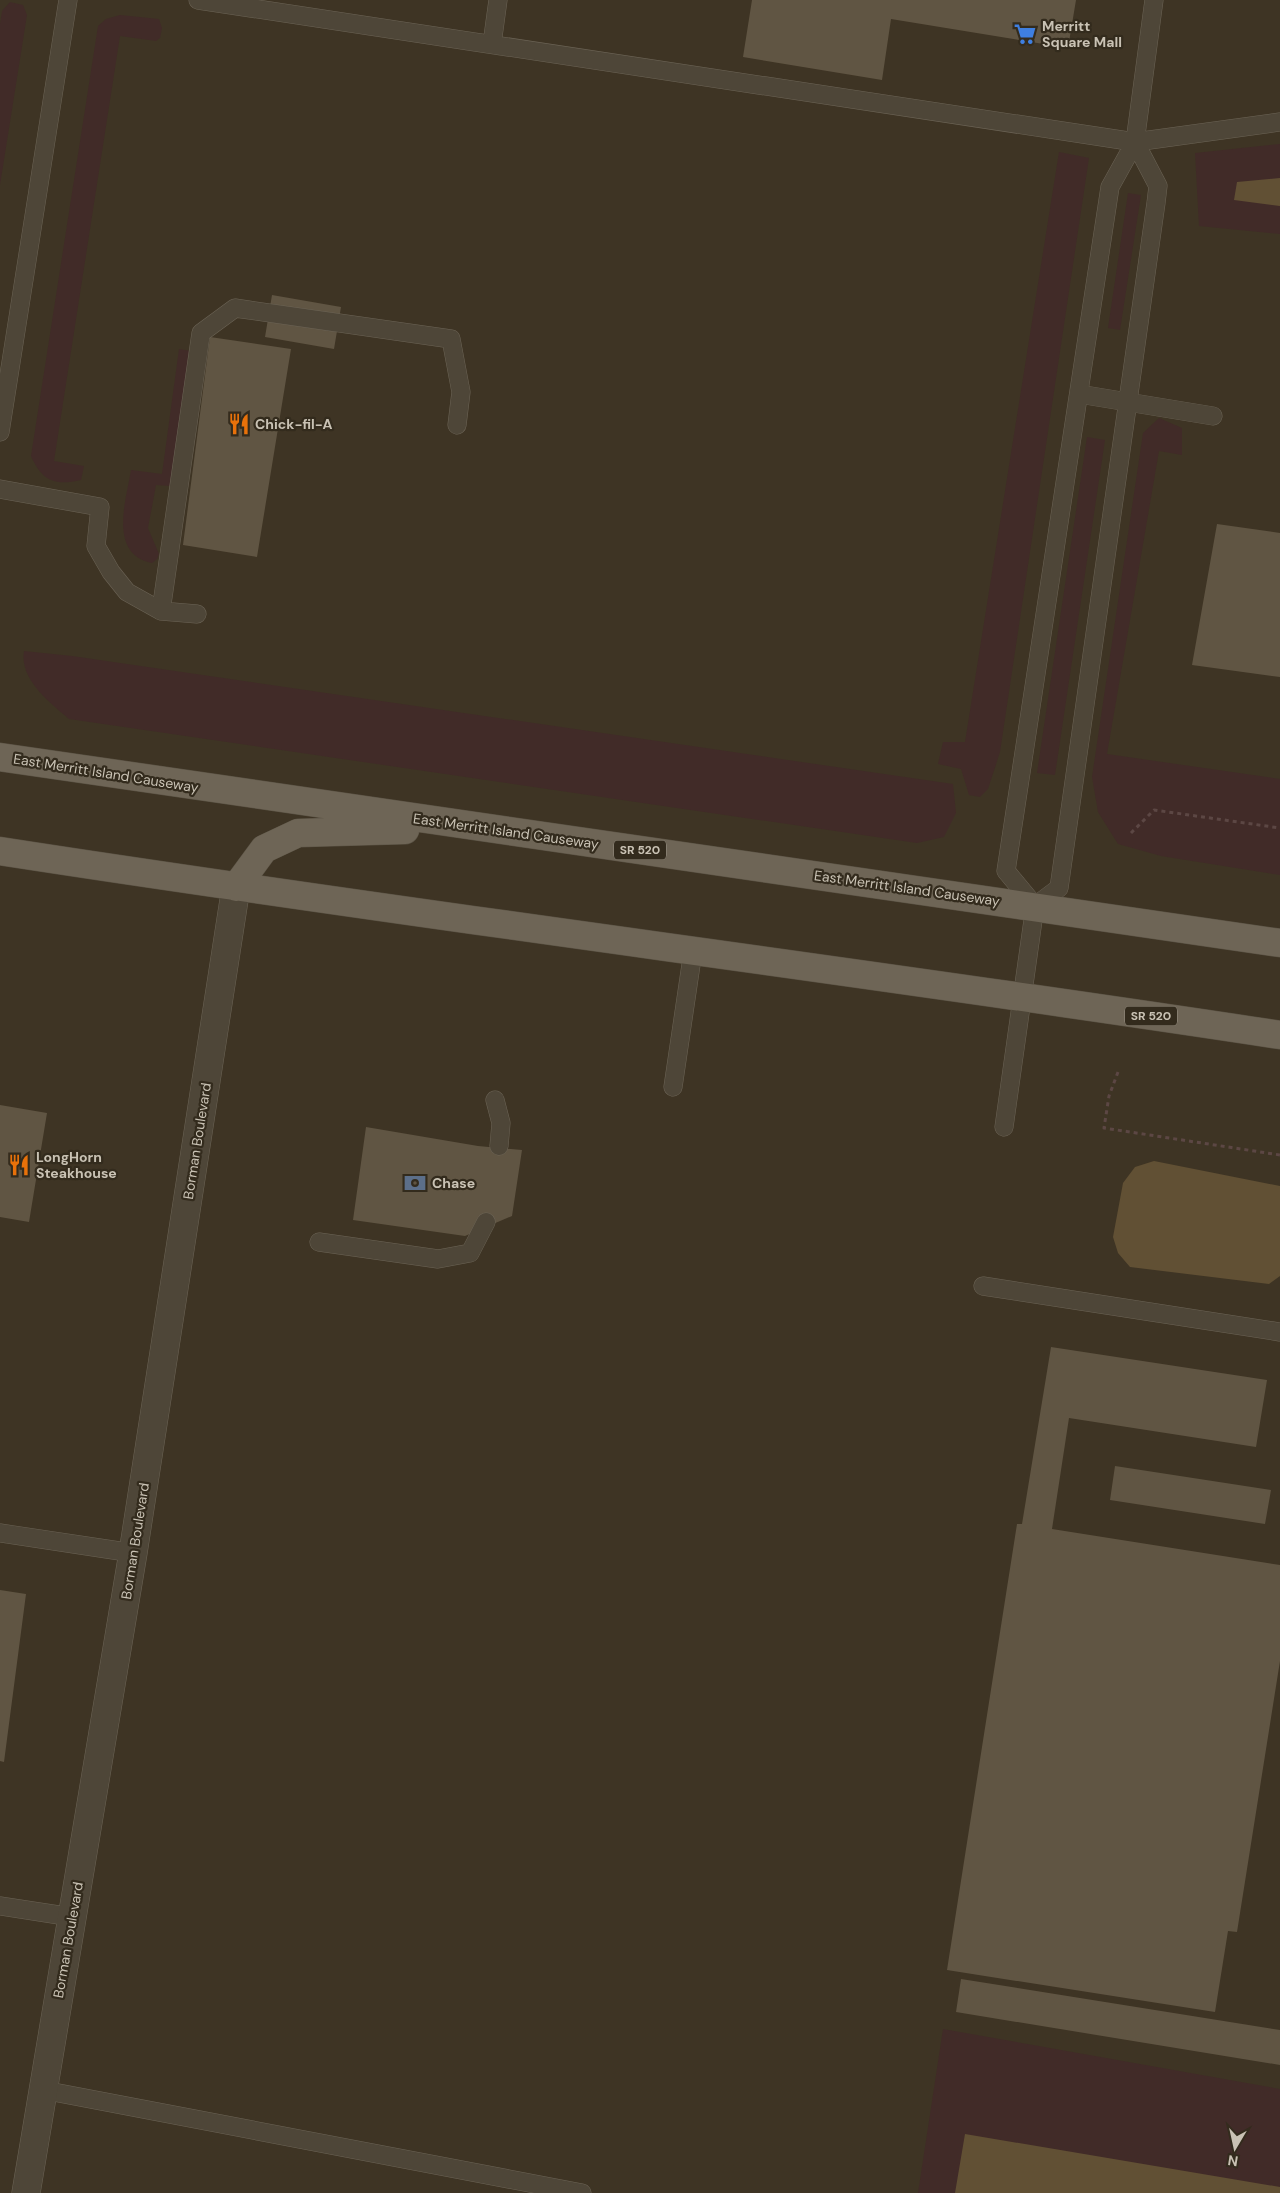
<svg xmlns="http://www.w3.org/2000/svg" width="1280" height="2193" viewBox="0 0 1280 2193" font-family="'DM Sans',sans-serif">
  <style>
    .green { fill: #412b28 }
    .water { fill: #615034 }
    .building { fill: #605543 }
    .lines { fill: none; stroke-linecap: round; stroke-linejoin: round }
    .lane-casing { stroke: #6c6456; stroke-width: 19 }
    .street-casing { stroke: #6c6456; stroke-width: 29 }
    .primary-casing { stroke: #5a5244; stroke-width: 29 }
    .path { stroke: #5c4744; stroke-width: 3; stroke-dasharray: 4 4; stroke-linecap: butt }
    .lane { stroke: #4e4638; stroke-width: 18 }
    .street { stroke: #4e4638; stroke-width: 28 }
    .primary { stroke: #6e6556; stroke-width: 28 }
    .labels { text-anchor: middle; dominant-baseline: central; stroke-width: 4.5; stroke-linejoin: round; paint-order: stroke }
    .shield { fill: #332b1d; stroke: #9c9587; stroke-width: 1 }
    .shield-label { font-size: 12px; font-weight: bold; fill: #c9c2b4 }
    .poi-label { font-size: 14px; font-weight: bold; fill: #c9c2b4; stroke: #332b1d; text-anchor: start }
    .street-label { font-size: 14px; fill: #c9c2b4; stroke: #332b1d }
  </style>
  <rect width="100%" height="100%" fill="#3e3424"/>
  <path class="green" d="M10 2 23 5 27 15 0 185V24L2 11Z
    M120 15 159 19 162 28 160 38 156 41 120 36 54 461 84 466 81 480C55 486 42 481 31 456L98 26 106 19Z
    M1280 144V234L1199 226 1195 153Z
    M1059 152 1089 158 1000 752 988 789 980 797 969 795 961 769 938 764 943 742H965Z
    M1128 193 1141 195 1120 330 1108 328Z
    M179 349 192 351 170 486 156 485 148 528 159 554 157 559 152 563C108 554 126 501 131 470L162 474Z
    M1159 418 1182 428V455L1159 451 1107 754 1280 779V875L1161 856 1118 844 1098 812 1092 777 1143 433Z
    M1087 437 1105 440 1055 775 1037 773Z
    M24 651 72 656 953 784 956 813 944 837 917 843 69 719C50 703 19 679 24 651Z
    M943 2029 1280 2089V2193H918Z"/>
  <path class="water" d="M1280 178V206L1234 200 1237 182Z
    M1154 1161 1280 1186V1276L1269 1284 1130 1267 1118 1253 1113 1237 1123 1183 1135 1167Z
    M965 2134 1280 2187V2193H955Z"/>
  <path class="building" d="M752 0H1076L1068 48 891 19 882 80 743 57Z
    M272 295 341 307 334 349 265 337Z
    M210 337 291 349 257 557 183 545Z
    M1217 524 1280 533V677L1192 665Z
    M0 1105 47 1113 29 1222 0 1217Z
    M366 1127 478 1146 522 1150 512 1216 465 1236 353 1220Z
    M1051 1347 1267 1380 1256 1447 1069 1418 1052 1529 1280 1565V1661L1237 1932 1228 1931 1215 2012 947 1970 1017 1524H1022Z
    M1115 1466 1271 1490 1265 1524 1110 1500Z
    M0 1590 26 1594 4 1762 0 1761Z
    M961 1979 1280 2030V2065L956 2012Z"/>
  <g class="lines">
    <g class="lane-casing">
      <path id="lane" d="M198 0 1135 142 1280 122
        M492 44 498 0
        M1079 394 1213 416
        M0 432 68 0
        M0 489 100 507 96 546 111 572 127 592 161 611 197 614
        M161 611 201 333 235 308 451 339 461 392 457 425
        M1035 906 1006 871 1110 187 1135 142 1154 0
        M673 1087 693 951
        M495 1100 501 1123 499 1146
        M1004 1127 1035 906 1059 888 1156 203 1158 186 1135 142
        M319 1242 438 1259 470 1253 486 1222
        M983 1286 1280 1332
        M0 1533 133 1553
        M0 1906 72 1917
        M43 2090 582 2193"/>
    </g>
    <g class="street-casing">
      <path id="street" d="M26 2193 133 1553 236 887"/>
    </g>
    <g class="primary-casing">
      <path id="primary" d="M0 757 1280 943
        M0 851C426 917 854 970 1280 1035
        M236 887 264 849 298 833 405 830"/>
    </g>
    <path class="path" d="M1131 833 1154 810 1280 828
      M1118 1072 1109 1096 1104 1128 1280 1155"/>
    <use href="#lane" class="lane"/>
    <use href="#street" class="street"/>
    <use href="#primary" class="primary"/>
  </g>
  <defs>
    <g id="supermarket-bare" transform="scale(1.725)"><path d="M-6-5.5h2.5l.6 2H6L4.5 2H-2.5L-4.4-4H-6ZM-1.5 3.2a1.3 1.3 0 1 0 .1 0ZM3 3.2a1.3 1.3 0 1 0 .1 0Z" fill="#3f7fe0" stroke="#332b1d" stroke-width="2.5" paint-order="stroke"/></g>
    <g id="restaurant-bare" transform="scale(1.725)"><path d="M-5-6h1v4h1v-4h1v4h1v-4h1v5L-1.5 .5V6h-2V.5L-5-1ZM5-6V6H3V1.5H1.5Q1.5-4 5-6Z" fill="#e8710a" stroke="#332b1d" stroke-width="2.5" paint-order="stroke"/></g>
    <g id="bank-bare" transform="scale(1.725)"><path d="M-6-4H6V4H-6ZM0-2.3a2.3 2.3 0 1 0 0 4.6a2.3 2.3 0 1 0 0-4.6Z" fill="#5c6f8a" stroke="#332b1d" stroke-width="2.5" paint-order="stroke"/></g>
  </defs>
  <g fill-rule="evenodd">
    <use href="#supermarket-bare" x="1025" y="34"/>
    <use href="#restaurant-bare" x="239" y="424"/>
    <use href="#restaurant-bare" x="19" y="1165"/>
    <use href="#bank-bare" x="415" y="1183"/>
  </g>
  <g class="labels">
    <g class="shield">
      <rect x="614" y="840.5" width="52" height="19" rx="4"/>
      <rect x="1125" y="1006.5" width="52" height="19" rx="4"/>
    </g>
    <g class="shield-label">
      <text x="640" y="850">SR 520</text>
      <text x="1151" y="1016">SR 520</text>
    </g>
    <g class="poi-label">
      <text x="1042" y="26">Merritt<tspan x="1042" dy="16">Square Mall</tspan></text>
      <text x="255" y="424">Chick-fil-A</text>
      <text x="36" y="1157">LongHorn<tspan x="36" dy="16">Steakhouse</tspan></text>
      <text x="432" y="1183">Chase</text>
    </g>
    <g class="street-label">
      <text transform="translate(106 773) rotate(9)">East Merritt Island Causeway</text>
      <text transform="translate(506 831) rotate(8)">East Merritt Island Causeway</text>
      <text transform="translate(907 888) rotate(8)">East Merritt Island Causeway</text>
      <text transform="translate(197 1141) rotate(-81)">Borman Boulevard</text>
      <text transform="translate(135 1541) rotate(-81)">Borman Boulevard</text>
      <text transform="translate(68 1940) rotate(-80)">Borman Boulevard</text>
    </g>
  </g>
  <g transform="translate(1235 2148) rotate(189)" stroke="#332b1d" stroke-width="4" paint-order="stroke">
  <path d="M0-4L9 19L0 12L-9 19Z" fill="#c9c2b4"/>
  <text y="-8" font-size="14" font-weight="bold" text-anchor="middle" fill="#c9c2b4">N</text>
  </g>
</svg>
